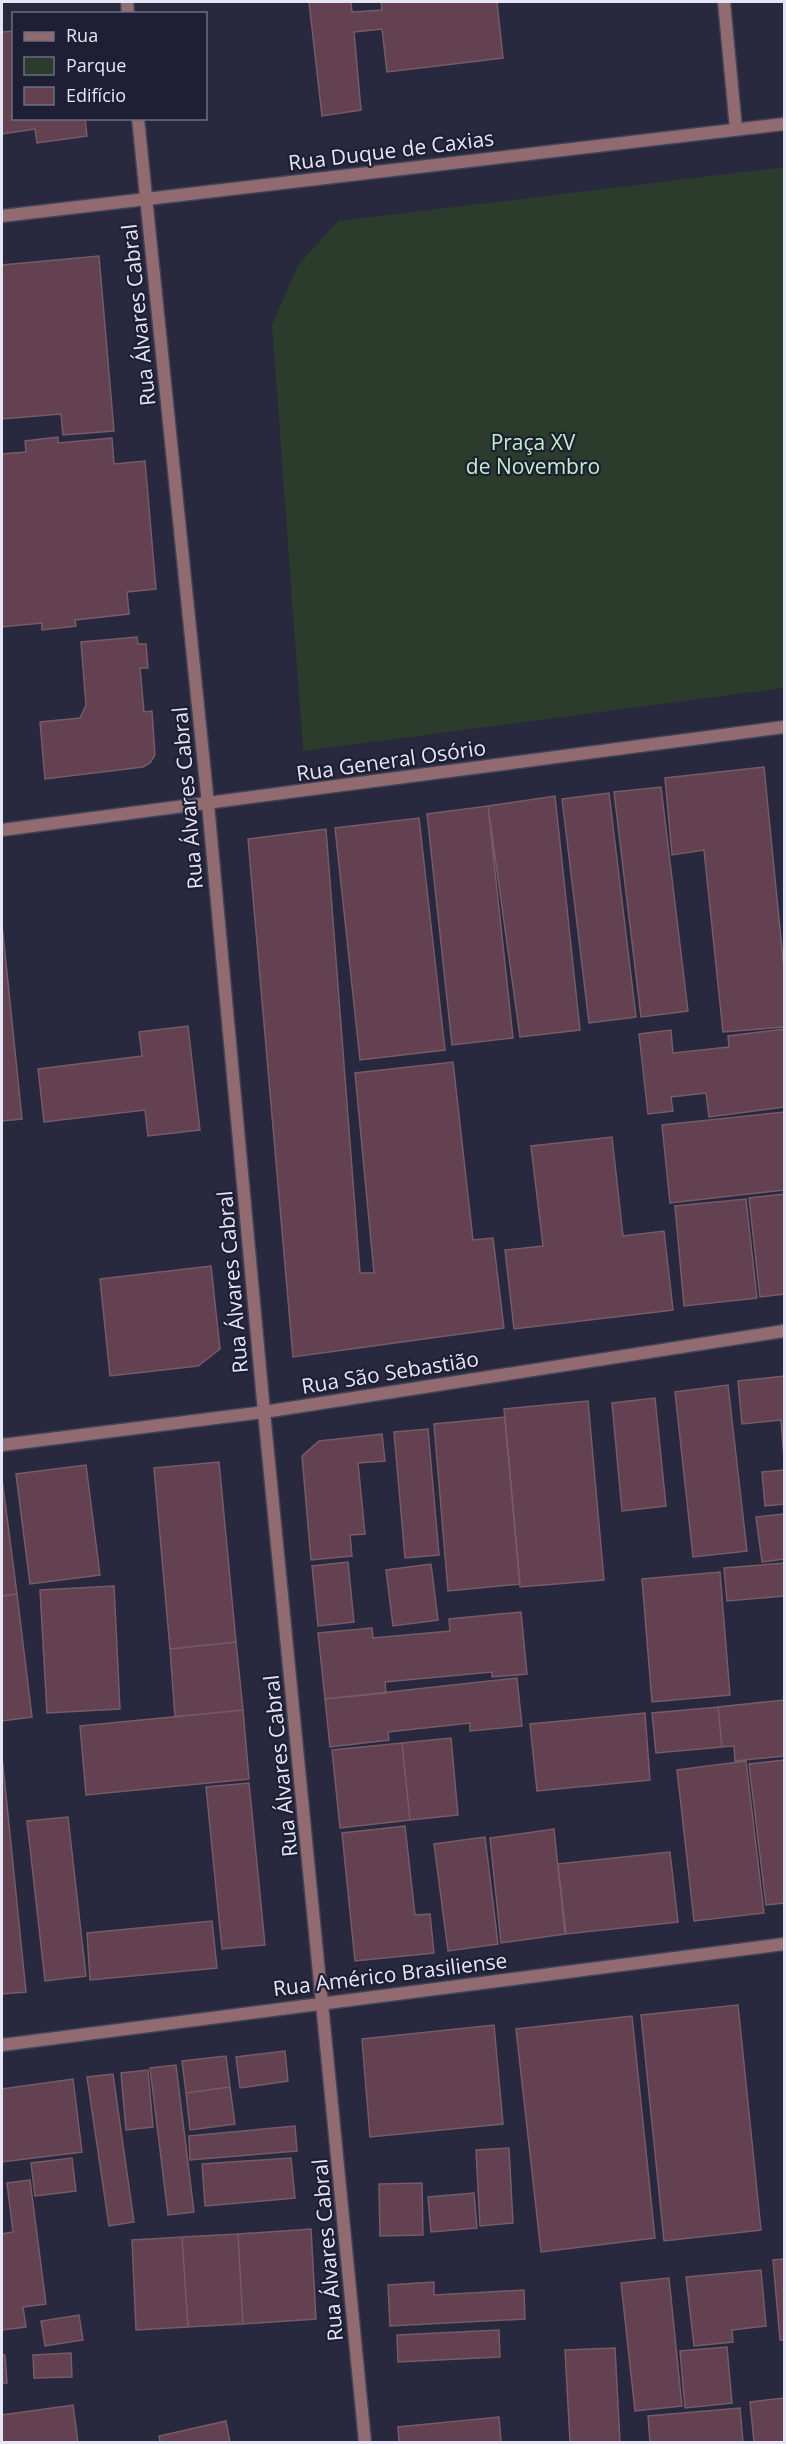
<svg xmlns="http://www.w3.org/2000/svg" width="786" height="2444" viewBox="0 0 786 2444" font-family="'Open Sans',sans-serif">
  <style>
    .green { fill: #2b3b2c }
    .building { fill: #634151; stroke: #765b67; stroke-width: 1.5 }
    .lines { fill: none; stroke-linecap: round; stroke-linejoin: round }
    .service-casing { stroke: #424358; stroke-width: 15 }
    .pedestrian-casing { stroke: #424358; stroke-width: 15 }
    .minor-casing { stroke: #424358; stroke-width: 15 }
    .service { stroke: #926b70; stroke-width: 12 }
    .pedestrian { stroke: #926b70; stroke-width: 12 }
    .minor { stroke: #926b70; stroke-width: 12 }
    .labels { text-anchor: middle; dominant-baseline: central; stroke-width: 4.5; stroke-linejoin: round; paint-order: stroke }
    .street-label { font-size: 21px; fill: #e5e6f5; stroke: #1e1e34 }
    .park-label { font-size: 21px; fill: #c0f3c3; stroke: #1e1e34 }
  </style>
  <rect width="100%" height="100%" fill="#28283e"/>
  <path class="green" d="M784 167V688L303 751 272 325 298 265 338 221Z"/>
  <path class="building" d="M309 2H351L352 12 382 10 381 2H497L503 58 387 72 382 29 354 32 361 110 322 116Z
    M14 31V118H85L87 136 37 143 35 129 2 134V32Z
    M99 256 114 431 63 435 61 414 2 419V265Z
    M58 437V443L112 438 114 464 145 461 156 589 127 592 129 614 75 620 76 626 42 630V623L2 627V454L26 452 25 441Z
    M137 637 138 644H146L148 668H140L144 712 152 711 155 755 150 763 143 767 45 779 40 722 80 718 86 705 81 642Z
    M764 767 784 969V1027L723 1032 704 850 672 855 665 778Z
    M661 787 688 1011 641 1017 614 792Z
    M609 793 636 1017 589 1023 562 799Z
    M555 796 580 1030 520 1037 488 806Z
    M488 806 513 1038 452 1045 427 814Z
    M419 818 445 1050 360 1060 335 828Z
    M326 829 360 1273H374L355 1073 453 1062 473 1240 493 1238 504 1328 293 1357 248 839Z
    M2 924 22 1119 2 1121Z
    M188 1026 200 1130 148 1136 145 1110 44 1122 38 1069 142 1056 139 1032Z
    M784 1029V1107L709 1117 706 1093 671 1097 673 1111 648 1114 639 1034 671 1030 673 1053 729 1047 728 1036Z
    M784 1112V1190L670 1203 662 1125Z
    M612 1137 623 1236 664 1231 673 1310 514 1329 505 1250 543 1246 531 1146Z
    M784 1194V1294L760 1297 749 1198Z
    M746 1199 757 1298 684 1306 675 1206Z
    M211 1266 220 1349 198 1366 110 1376 100 1279Z
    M784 1376V1460L781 1420 742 1424 738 1381Z
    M728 1385 747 1551 693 1557 675 1392Z
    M655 1398 666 1506 622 1511 612 1403Z
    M588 1401 604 1580 520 1587 504 1409Z
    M505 1417 520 1584 448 1591 434 1424Z
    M428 1429 439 1555 405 1558 394 1432Z
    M382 1434 385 1461 358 1463 365 1534 350 1535 352 1556 311 1560 302 1456 319 1441Z
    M219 1462 236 1642 170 1649 154 1468Z
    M86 1465 100 1575 30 1584 16 1474Z
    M784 1470V1504L765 1506 762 1472Z
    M2 1479 17 1594 2 1596Z
    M784 1514V1559L762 1562 756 1517Z
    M348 1562 354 1622 318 1626 312 1566Z
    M784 1563V1596L727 1601 724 1568Z
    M431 1564 438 1620 393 1626 386 1570Z
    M720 1572 730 1695 652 1702 642 1579Z
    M114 1586 120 1709 47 1713 40 1590Z
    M17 1594 32 1717 2 1721V1596Z
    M521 1612 527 1674 492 1677V1672L385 1682 386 1693 325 1699 318 1633 372 1628 373 1638 450 1631 449 1619Z
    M236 1642 243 1710 175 1717 170 1649Z
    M517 1678 522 1726 470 1731V1723L388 1732 389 1740 330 1747 325 1699Z
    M784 1700V1756L735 1761 734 1746 722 1747 718 1707Z
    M718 1707 722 1747 656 1753 652 1713Z
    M243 1710 249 1779 86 1795 80 1726Z
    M645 1713 650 1780 537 1791 530 1724Z
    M451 1738 458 1815 410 1820 402 1743Z
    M402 1743 410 1820 340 1828 332 1750Z
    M2 1756 26 1992 2 1994Z
    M784 1760V1903L766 1905 749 1764Z
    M746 1761 764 1913 694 1921 677 1770Z
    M249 1783 265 1945 222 1949 206 1787Z
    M68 1817 86 1976 45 1981 27 1821Z
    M405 1826 415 1915 430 1914 434 1953 355 1961 342 1833Z
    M554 1829 565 1934 501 1943 490 1838Z
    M485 1837 498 1944 448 1951 434 1844Z
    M670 1852 678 1922 566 1934 558 1864Z
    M212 1921 217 1968 90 1980 87 1933Z
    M738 2005 761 2230 664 2241 641 2015Z
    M632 2016 655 2238 541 2252 516 2029Z
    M494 2025 503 2124 370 2137 362 2039Z
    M285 2051 288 2081 240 2088 236 2057Z
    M226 2056 230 2087 186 2093 182 2061Z
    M176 2065 194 2212 168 2215 150 2068Z
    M148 2070 153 2127 126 2130 121 2073Z
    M113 2074 134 2222 109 2226 87 2077Z
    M73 2079 82 2152 2 2162V2089Z
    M230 2087 235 2124 190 2130 186 2093Z
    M295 2126 297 2151 190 2160 189 2136Z
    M509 2148 513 2223 480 2226 476 2150Z
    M72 2158 76 2191 35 2196 31 2163Z
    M291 2158 295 2198 205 2206 202 2164Z
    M30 2180 46 2304 23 2307 26 2327 2 2330V2234L13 2232 7 2183Z
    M422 2183 423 2235 380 2236 379 2184Z
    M474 2193 477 2228 431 2232 428 2197Z
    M311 2229 316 2319 243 2324 238 2234Z
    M238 2234 243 2324 188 2327 182 2237Z
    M182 2237 188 2327 136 2330 132 2240Z
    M784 2259V2340H780L773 2260Z
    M761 2270 766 2326 732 2330 733 2342 694 2346 686 2277Z
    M669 2278 682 2406 635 2411 621 2283Z
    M434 2282V2295L524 2290 525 2319 390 2326 388 2285Z
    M79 2315 83 2340 45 2346 41 2321Z
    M499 2330 500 2357 398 2362 397 2335Z
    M727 2347 732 2403 685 2408 680 2351Z
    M615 2348 620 2442H570L565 2350Z
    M71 2353 72 2377 34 2378 33 2355Z
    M2 2355H5L7 2383H2Z
    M784 2398V2442H754L750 2402Z
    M73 2405 78 2442H2V2415Z
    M740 2408 743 2442H650L648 2416Z
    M499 2417 501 2442H399L398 2427Z
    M226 2421 230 2442H160L159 2436Z"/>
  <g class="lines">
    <g class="service-casing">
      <path id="service" d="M146 197 208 804"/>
    </g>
    <g class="pedestrian-casing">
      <path id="pedestrian" d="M208 804 264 1412
        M2 830 784 727"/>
    </g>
    <g class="minor-casing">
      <path id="minor" d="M127 2 128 14
        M724 2 736 129
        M138 118 146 197
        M2 216 784 124
        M264 1412 365 2442
        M2 1445 264 1412 784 1331
        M2 2045 784 1944"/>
    </g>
    <use href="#service" class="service"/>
    <use href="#pedestrian" class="pedestrian"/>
    <use href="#minor" class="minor"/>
  </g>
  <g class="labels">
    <g class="street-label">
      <text transform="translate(391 150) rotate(-7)">Rua Duque de Caxias</text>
      <text transform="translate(138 315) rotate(-96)">Rua Álvares Cabral</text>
      <text transform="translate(391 760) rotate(-8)">Rua General Osório</text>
      <text transform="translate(187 798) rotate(-95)">Rua Álvares Cabral</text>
      <text transform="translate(232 1282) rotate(-95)">Rua Álvares Cabral</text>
      <text transform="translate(390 1372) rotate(-9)">Rua São Sebastião</text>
      <text transform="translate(280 1766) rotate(-96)">Rua Álvares Cabral</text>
      <text transform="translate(390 1974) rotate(-7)">Rua Américo Brasiliense</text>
      <text transform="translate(327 2250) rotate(-95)">Rua Álvares Cabral</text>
    </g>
    <g class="park-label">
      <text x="533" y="442">Praça XV<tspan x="533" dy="24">de Novembro</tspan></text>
    </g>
  </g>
  <rect width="786" height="2444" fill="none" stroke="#e5e6f5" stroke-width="6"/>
  <rect x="12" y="12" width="195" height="108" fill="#1e1e34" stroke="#6e6e81" stroke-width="1.5"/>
  <rect x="24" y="32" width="30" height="9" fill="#926b70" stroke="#6e6e81" stroke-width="1.5"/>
  <text x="66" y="42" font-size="18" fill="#e5e6f5">Rua</text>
  <rect x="24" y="57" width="30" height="18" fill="#2b3b2c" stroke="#6e6e81" stroke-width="1.5"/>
  <text x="66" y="72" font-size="18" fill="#e5e6f5">Parque</text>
  <rect x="24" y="87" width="30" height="18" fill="#634151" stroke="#6e6e81" stroke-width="1.5"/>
  <text x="66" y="102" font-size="18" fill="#e5e6f5">Edifício</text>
</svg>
